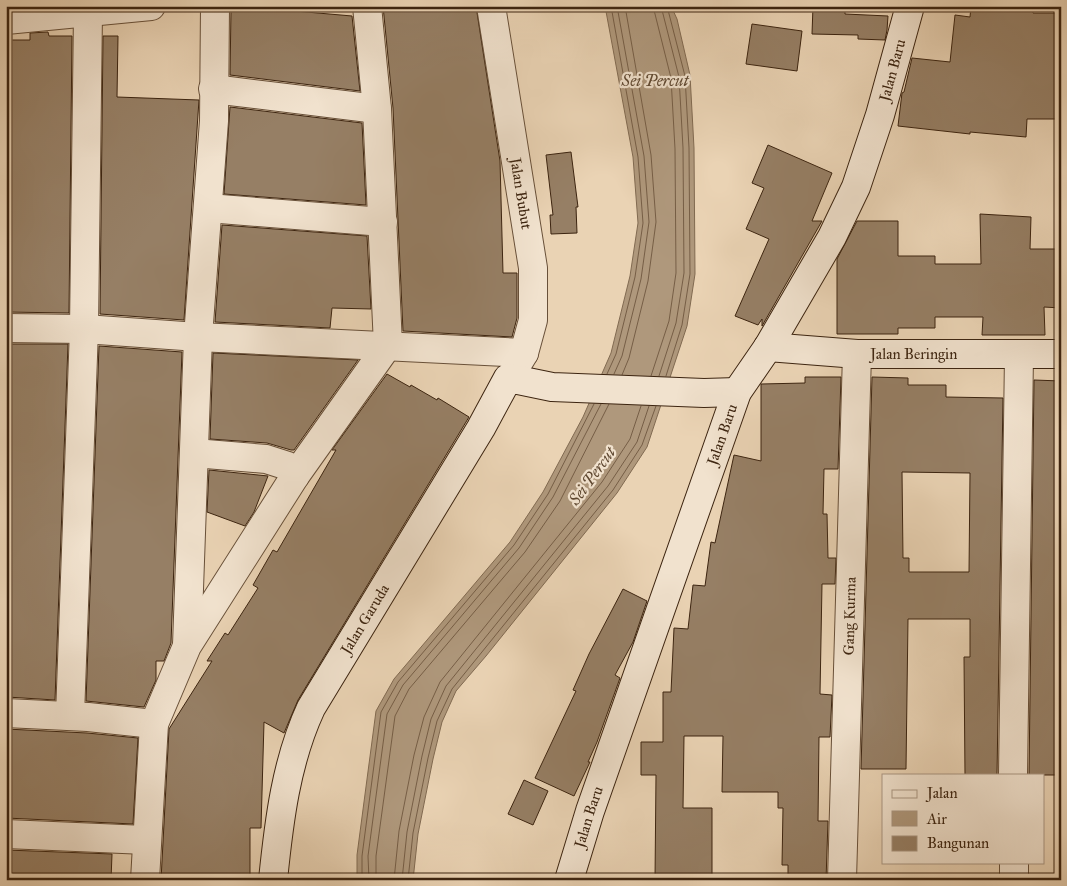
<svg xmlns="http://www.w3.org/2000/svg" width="1067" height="886" viewBox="0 0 1067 886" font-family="'IM FELL Great Primer',serif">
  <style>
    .water { fill: #af987c; stroke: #816a51 }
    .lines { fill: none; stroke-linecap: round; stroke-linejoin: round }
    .shore { stroke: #765e46; stroke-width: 1 }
    .building { fill: #967f65; stroke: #3c2410; fill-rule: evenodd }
    .street-casing { stroke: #685039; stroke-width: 30 }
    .secondary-casing { stroke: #3c2410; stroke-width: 30 }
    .street { stroke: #f1e2ce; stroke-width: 28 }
    .secondary { stroke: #f1e2ce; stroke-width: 28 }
    .labels { text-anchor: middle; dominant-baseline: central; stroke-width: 4.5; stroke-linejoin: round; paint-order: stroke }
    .street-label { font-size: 15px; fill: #3c2410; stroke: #f1e2ce }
    .water-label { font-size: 16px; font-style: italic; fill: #5e4730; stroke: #f1e2ce }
  </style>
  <rect width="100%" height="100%" fill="#ead3b4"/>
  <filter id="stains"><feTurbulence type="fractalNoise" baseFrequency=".004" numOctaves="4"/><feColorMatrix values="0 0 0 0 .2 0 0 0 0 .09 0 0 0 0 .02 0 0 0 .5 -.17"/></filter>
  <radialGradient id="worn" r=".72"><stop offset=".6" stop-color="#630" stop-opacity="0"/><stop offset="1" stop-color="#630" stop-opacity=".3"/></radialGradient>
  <path class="water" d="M605 6H671L677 19 690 75 694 148 695 274 687 326 647 447 617 493 486 656 456 691 442 722 433 759 418 834 413 880H357V855L376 711 394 679 510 542 543 492 583 417 611 353 630 276 638 223 633 157Z"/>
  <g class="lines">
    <path class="shore" d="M607 374 616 354 635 277 643 223 638 157 611 6
      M614 374 622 356 641 279 649 222 644 156 617 6
      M622 375 629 358 648 281 656 222 651 155 625 6
      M651 376 669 321 676 273 675 149 671 78 653 6
      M659 376 676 323 684 273 683 148 679 77 661 6
      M666 376 682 325 690 274 689 148 685 76 667 6
      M362 880V856L381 712 398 682 514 545 548 494 594 404
      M369 880 368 856 387 714 403 685 519 548 553 497 601 404
      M376 880V856L395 716 409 689 525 552 560 501 609 404
      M394 880 399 831 414 755 424 717 440 682 602 482 630 439 641 406
      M402 880 407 832 422 756 431 719 446 686 608 486 637 442 649 406
      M408 880 413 833 428 758 437 721 452 689 613 490 642 445 656 406"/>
  </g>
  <path class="building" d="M383 6H476L500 161 503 273H517V318L512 337 403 331 393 108Z
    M813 6H845V14L888 16 887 30 885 40 858 39V35L812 34Z
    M971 6H1014L1033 8V13H1061V119H1027L1026 137 970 132V134L898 126 902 93 904 92 912 58 950 62 955 15 970 17Z
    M272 9 352 16 360 91 230 75 231 10Z
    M752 24 802 31 797 71 746 64Z
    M48 32 49 36H72L69 313 6 312V40H30V33Z
    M103 36H118L117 97 199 100 184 320 100 314Z
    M230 107 362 123 366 205 224 194Z
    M768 145 832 173 812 221H822L762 326V319L758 325 735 316 769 239 746 229 764 188 752 183Z
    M571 152 578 207H576L577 233 551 234 550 215H553L546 155Z
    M980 214 1031 217 1030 249H1061V308L1044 307 1045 335H982L983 317H935V328H898V334H837V259L857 221H898V256H935V264H981Z
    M222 225 367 236 371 309 332 308 330 328 215 322Z
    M6 344H68L55 700 7 697Z
    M99 346 182 352 171 643 164 661H156V680L144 707 86 701Z
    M213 353 358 360 294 450H291L267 443 210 439Z
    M387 374 410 387 411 385 437 400 438 398 469 417 298 700 284 733 264 722 261 828H250V880H161L169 729 212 661H207L225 633 228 635 258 588 253 585 273 550 277 552 336 450H332Z
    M805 377H841L838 469H824L823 514H827L828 558H836L835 584H822L820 694 832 695 830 737H819L818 821H828L826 880H788V865H782L783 808H778V792H722L723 736H684L683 808H712V880H655L656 775H641V742H663V692H671L674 628 688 629 693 585 705 586 711 542 715 543 734 455 761 461V384L805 383Z
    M872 377 908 378V385H946V397L1003 398 997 775H965L964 657H970V619H908L906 769H861ZM902 472 970 473 969 572H909V558H903Z
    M1034 380 1061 381V775H1029Z
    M209 470 268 476 254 512 245 526 207 512Z
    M623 589 647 601 633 642 615 675 620 678 597 742 588 762H590L574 796 535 778 576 691 573 690 589 654Z
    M6 729 87 733 138 738 133 824 6 818Z
    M524 780 548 791 533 825 508 814Z
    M6 850 112 854 111 880H6Z"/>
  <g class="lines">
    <g class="street-casing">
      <g id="street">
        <path id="s1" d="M491 6 533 268V320L524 353 515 368"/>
        <path d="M6 20 151 6"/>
        <path d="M213 89 377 109"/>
        <path d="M208 208 383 222"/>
        <path d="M6 328 84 329 198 337 524 353"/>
        <path d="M194 453 266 459 288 466 295 476"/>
        <path d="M187 645 198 337 214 121 215 6"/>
        <path d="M6 713 88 717 154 724"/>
        <path d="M70 716 84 329 88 12"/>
        <path d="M1013 775 1019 355"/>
        <path d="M6 834 146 840"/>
        <path d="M1014 862V880"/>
        <path d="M145 880 154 724 187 646 295 476 388 345 377 109 367 6"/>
        <path id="s2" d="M842 880 857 354"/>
      </g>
    </g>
    <g class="secondary-casing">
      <g id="secondary">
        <path id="s3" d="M768 347 857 354H1061"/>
        <path id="s4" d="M273 880C279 821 286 762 311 708L481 428 508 378 552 387 704 393 737 392"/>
        <path id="s5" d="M569 880 590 811 737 392 768 347 832 237 856 187 880 115 910 6"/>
      </g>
    </g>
    <use href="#street" class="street"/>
    <use href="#secondary" class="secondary"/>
  </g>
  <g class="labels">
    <g class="street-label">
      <text stroke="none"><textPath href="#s5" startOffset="876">Jalan Baru</textPath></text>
      <text stroke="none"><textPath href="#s1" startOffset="190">Jalan Bubut</textPath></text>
      <text stroke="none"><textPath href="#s3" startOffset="146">Jalan Beringin</textPath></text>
      <text stroke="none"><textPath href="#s5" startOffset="471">Jalan Baru</textPath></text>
      <text stroke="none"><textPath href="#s2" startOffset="264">Gang Kurma</textPath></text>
      <text stroke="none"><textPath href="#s4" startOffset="281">Jalan Garuda</textPath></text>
      <text stroke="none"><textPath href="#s5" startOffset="66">Jalan Baru</textPath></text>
    </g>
    <g class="water-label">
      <text x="655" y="80">Sei Percut</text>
      <text transform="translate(592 476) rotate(-54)">Sei Percut</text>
    </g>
  </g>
  <rect width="1067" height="886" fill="none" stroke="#ead3b4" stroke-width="25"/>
  <rect x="8" y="8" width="1052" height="871" fill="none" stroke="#3c2410" stroke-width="2.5"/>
  <rect x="12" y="12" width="1042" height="861" fill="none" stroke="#3c2410"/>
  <rect x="882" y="774" width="162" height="90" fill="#f1e2ce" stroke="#a99682"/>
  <rect x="892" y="790" width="25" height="8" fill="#f1e2ce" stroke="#a99682"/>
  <text x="927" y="798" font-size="15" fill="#3c2410">Jalan</text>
  <rect x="892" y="811" width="25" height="15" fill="#af987c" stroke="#a99682"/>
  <text x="927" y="824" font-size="15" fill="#3c2410">Air</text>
  <rect x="892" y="836" width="25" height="15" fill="#967f65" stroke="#a99682"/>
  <text x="927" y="848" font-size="15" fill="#3c2410">Bangunan</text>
  <rect width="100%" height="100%" filter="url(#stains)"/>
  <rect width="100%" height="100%" fill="url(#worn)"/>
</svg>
